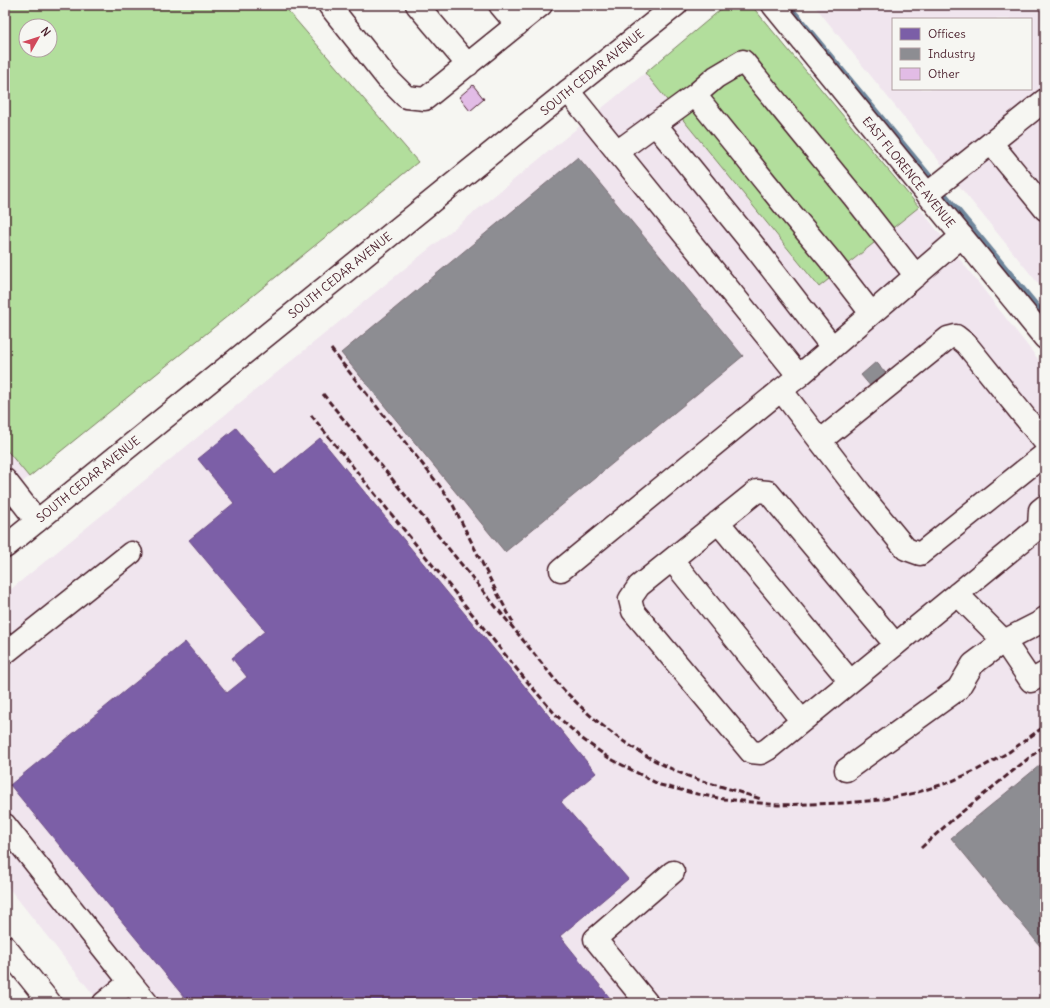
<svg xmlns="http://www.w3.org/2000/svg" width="1050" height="1008" viewBox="0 0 1050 1008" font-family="Delius,sans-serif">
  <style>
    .built { fill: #f0e5ee; fill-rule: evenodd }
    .green { fill: #b2de9c; stroke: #7e7e64; fill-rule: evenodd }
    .offices { fill: #7b5ea7; stroke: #6c4b82 }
    .industry { fill: #8d8d92; stroke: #796c73 }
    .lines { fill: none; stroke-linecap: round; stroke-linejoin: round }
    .stream { stroke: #6e869c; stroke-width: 6 }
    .building { fill: #e2bce6; stroke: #4a1f2b }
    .minor-casing { stroke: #4a1f2b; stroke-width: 25 }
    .major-casing { stroke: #4a1f2b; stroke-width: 25 }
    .minor { stroke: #f6f6f2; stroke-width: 22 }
    .major { stroke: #f6f6f2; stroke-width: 22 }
    .rail { stroke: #4a1f2b; stroke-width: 3; stroke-dasharray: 6 3; stroke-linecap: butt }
    .labels { text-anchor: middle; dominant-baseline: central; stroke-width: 4; stroke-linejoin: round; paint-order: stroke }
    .street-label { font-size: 12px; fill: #4a1f2b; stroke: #f6f6f2 }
  </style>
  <rect width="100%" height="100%" fill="#f6f6f2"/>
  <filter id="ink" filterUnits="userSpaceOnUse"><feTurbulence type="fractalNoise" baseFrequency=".025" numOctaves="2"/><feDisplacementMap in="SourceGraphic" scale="8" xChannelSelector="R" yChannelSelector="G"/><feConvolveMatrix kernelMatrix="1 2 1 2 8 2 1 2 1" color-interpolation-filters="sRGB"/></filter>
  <g filter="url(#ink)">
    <path class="built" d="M814 5H1045V292L943 166ZM893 19H1031V89H893Z
      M645 73 818 287 919 207 1045 368V1003H100L5 883V594Z
      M5 448 29 477 5 496Z"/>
    <path class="green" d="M5 5H283L418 162 29 477 5 448ZM26 26H50V50H26Z
      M726 5H751L919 207 819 287 645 73Z"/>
    <path class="offices" d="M236 428 275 475 320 438 596 773 561 802 628 879 560 936 614 1003H189L10 785 185 642 227 693 247 677 232 658 265 631 189 540 234 503 198 459Z"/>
    <path class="industry" d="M578 157 743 356 505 552 341 353Z
      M876 362 879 365 882 370 886 372 887 375 872 388 861 375Z
      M1045 761V952L951 838Z"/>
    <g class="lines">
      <path class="stream" d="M788 5 1045 316"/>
    </g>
    <path class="building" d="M473 85 484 99 470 111 459 97Z"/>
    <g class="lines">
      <g class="minor-casing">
        <path id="minor" d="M329 5 387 78 406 97 425 99 541 5
          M417 5 468 65
          M500 5 517 25
          M773 5 1045 338
          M568 91 799 376
          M655 124 754 246 832 347
          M991 143 1045 209
          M617 152 695 95
          M927 194 1045 100
          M871 313 830 260 784 205 695 95 716 77 743 61 854 197 916 276
          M781 390 860 493 906 549 920 554 1045 454
          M820 441 948 338 956 336 966 344 1045 442
          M5 480 37 521
          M1045 506 1040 510 1039 527 1045 526
          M718 522 850 681
          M672 560 802 721
          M561 570 781 390 799 376 962 236
          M957 594 1004 641 1039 623 1045 618
          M895 644 768 492 757 491 639 586 630 599 633 611 751 752 761 753 768 749 1039 527
          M5 653 131 553
          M846 770 958 689 973 664 1004 641 1031 681 1045 673
          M5 825 130 982
          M104 1003 130 982 147 1003
          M647 1003 595 939 673 872"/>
      </g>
      <g class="major-casing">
        <path id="major" d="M5 547 568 91 676 5
          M5 947 50 1003"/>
      </g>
      <use href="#minor" class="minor"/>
      <use href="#major" class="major"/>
      <path class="rail" d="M331 349 439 485 453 505 496 591 514 624
        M323 394 544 666C552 676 560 687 570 696 600 727 635 752 674 770 690 778 706 782 723 787 736 791 748 795 761 799
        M311 415 524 678 555 714 581 738 609 758 660 785 697 794 724 799 778 805 844 803 879 800 915 793 950 782 977 770 1009 752 1045 726
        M921 848 952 820 1045 745"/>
    </g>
  </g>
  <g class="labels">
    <g class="street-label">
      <text transform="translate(592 72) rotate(-39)">SOUTH CEDAR AVENUE</text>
      <text transform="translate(909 172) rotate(51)">EAST FLORENCE AVENUE</text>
      <text transform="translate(340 275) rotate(-39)">SOUTH CEDAR AVENUE</text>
      <text transform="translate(88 479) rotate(-39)">SOUTH CEDAR AVENUE</text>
    </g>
  </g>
  <rect width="1050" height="1008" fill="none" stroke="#f6f6f2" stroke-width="20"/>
  <rect x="10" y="10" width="1030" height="988" fill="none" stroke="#4a1f2b" stroke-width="1.5" filter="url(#ink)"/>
  <rect x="892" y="18" width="140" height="72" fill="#f6f6f2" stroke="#b1a0a2"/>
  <rect x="900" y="28" width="20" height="12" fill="#7b5ea7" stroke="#b1a0a2"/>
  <text x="928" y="38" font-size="12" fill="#4a1f2b">Offices</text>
  <rect x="900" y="48" width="20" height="12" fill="#8d8d92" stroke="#b1a0a2"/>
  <text x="928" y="58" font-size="12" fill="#4a1f2b">Industry</text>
  <rect x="900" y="68" width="20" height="12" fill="#e2bce6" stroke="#b1a0a2"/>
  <text x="928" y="78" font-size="12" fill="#4a1f2b">Other</text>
  <g transform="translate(38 38) rotate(51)"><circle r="19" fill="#f6f6f2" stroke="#b1a0a2"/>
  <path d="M0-3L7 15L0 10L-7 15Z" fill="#d1495b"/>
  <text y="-6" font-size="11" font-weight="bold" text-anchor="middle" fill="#4a1f2b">N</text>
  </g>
</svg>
